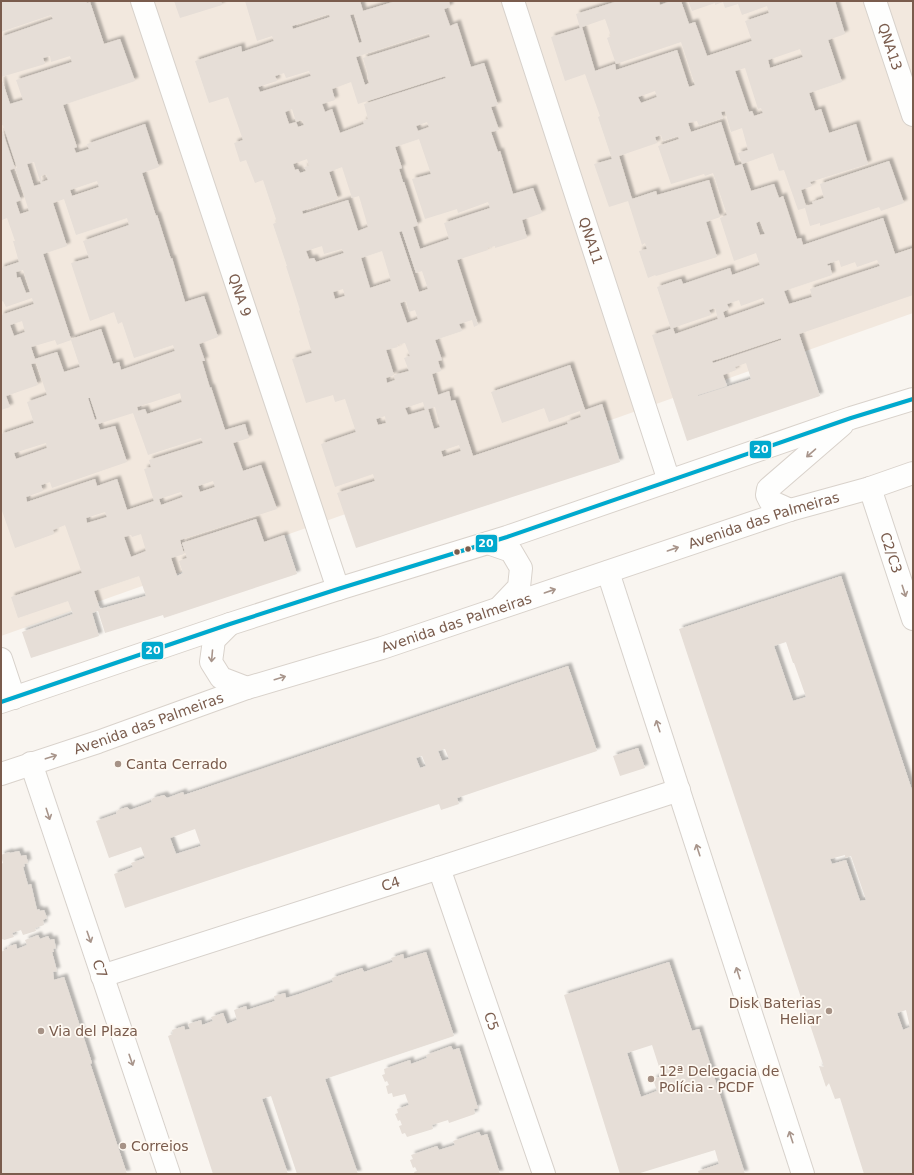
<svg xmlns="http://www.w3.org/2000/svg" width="914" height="1175" viewBox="0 0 914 1175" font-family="'DejaVu Sans',sans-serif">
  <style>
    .residential { fill: #f2e8de }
    .building { fill: #e6ded7; fill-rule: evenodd; filter: url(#shadow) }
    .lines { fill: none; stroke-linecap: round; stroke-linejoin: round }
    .street-casing { stroke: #d7d1cb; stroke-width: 24 }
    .secondary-casing { stroke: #d9d2cb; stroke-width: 24 }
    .street { stroke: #fefefd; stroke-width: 22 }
    .secondary { stroke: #fefefd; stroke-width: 22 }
    .bus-1-casing { stroke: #fffaf3; stroke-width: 7 }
    .bus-1 { stroke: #00a9ce; stroke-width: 4 }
    .oneway { stroke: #a8958b }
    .bus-dot { fill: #7a5c4d; stroke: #fffaf3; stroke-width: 1.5 }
    .poi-dot { fill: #a69286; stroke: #fffaf3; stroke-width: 1.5 }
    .labels { text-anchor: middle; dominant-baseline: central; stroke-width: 3.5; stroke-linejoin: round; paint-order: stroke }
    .street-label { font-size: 14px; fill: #7a5c4d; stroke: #fffaf3 }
    .poi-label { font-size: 14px; fill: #7a5c4d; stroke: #fffaf3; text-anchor: start }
    .line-badge { stroke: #fffaf3; stroke-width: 1.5 }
    .badge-label { font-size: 11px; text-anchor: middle; font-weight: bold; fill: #fff }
  </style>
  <defs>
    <filter id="shadow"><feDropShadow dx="3.5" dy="-3.5" stdDeviation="1" flood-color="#0004"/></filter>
  </defs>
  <rect width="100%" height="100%" fill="#f9f5f0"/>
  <path class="residential" d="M1 1H913V313L1 636Z"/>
  <path class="building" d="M1 1H86L87 3 90 2 104 44 120 39 135 81 63 105 77 147 74 148 76 153 89 149 87 144 145 124 159 167 142 173 156 216 157 215 171 259 172 258 185 302 204 296 218 337 199 344 205 361H202L210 388 211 387 225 430 245 424 249 438 233 443 243 471 261 465 277 509 180 540 184 554 171 558 177 576 183 573 179 561 187 558 182 543 256 519 264 542 284 535 297 574 164 618 163 615 105 633 98 611 92 613 99 636 31 658 22 632 73 614 68 601 18 618 11 597 82 573 65 525 53 530 54 534 15 548 1 508V434L34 423 27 402 47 395 36 363 31 364 38 385 6 396 10 407 1 410V315L34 304 32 298 6 307 3 301 1 302V268L19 262 13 241H15L7 218 2 220 1 217V127L15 168 10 170 21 200 16 202 20 214 29 211 15 168H17L3 125 1 126V77L10 104 23 100 16 80 72 62 70 56 51 62 50 56 43 58 45 64 1 77V37L53 19 51 15 1 32ZM34 162 41 184 34 186 27 164ZM46 174 48 180 42 182 41 176ZM97 181 99 187 72 196 70 190ZM64 199 76 235 127 218 129 225 83 241 89 258 71 263 90 321 114 312 118 324 122 322 134 358 173 345 175 351 121 370 119 362 113 364 101 329 71 339 43 254 67 246 53 203ZM23 270 30 292 26 293 20 277 17 278 16 272ZM22 321 25 332 14 336 10 325ZM55 340 57 345 71 340 80 367 64 372 57 352 35 359 31 347ZM180 393 182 402 147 414 145 409 138 411 137 407ZM88 398H90L97 419 95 420ZM133 413 148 455 201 438 203 443 149 460 151 467 144 469 154 501 127 510 117 479 97 486 95 479 27 502 26 497 43 491 41 485 50 482 52 488 127 462 115 426 100 430 98 424ZM46 443 47 448 16 459 14 453ZM213 481 215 487 200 492 198 486ZM181 492 183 497 161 505 159 499ZM105 512 107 517 87 523 86 518ZM141 534 146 551 131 557 124 537 131 535 132 537ZM139 576 146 596 100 609 94 591Z
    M174 1H221L222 5 180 18Z
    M245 1H360L363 11 396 1H449L450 7 444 9 450 26 457 23 471 67 484 63 498 105 491 107 499 130 491 132 498 152 500 151 513 194 533 188 542 213 522 220 527 238 495 248V246L487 248 488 250 457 260 478 325 474 327 472 320 459 324 462 331 435 340 442 360 438 361 441 371 432 374 438 395 449 391 451 401 455 400 473 456 568 424 567 422 581 417 580 411 549 422 544 408 502 423 491 392 570 365 585 410 602 404 620 462 356 548 337 493 375 481 373 474 335 487 321 444 356 432 345 399 335 402 333 395 306 403 292 359 312 353 299 311 300 310 286 266H287L273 224 277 222 263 180 255 183 246 160 240 162 234 143 243 140 228 97 209 103 195 61 241 46 242 52 274 41 272 36 257 41ZM329 14 330 17 293 29 292 26ZM354 14 362 42 359 43 350 15ZM429 33 430 37 363 58 368 75 367 76 369 83 365 85 356 57ZM309 71 311 76 260 92 258 87 277 81 275 76 284 73 286 78ZM445 76 446 78 364 104 368 119 363 121 364 124 340 133 332 109 325 112 322 104 335 100 332 89 351 82 358 104ZM292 109 296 122 302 120 304 125 298 127 296 122 289 124 285 112ZM427 122 429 127 418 131 416 126ZM419 139 431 174 412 179 425 219 457 209 458 213 488 202 490 208 444 223 449 239 420 249 413 227 418 225 404 182H403L399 169 402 168 395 147ZM307 159 309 166 304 167 306 171 300 173 298 169 295 170 293 164ZM342 167 352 198 359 196 368 227 358 231 348 200 303 214 302 211 338 199 329 172ZM402 231 416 273 422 271 428 289 419 292 399 232ZM322 246 324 254 342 249 344 253 316 262 314 258 309 259 306 251ZM382 251 391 281 370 288 361 258ZM343 289 345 296 335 299 333 292ZM406 301 409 312 415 310 418 319 407 323 400 303ZM405 343 410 356 404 358 409 371 394 375 386 350 398 347 397 345ZM394 375 395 380 387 383 386 378ZM423 402 425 410 408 415 405 408ZM435 407 440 427 434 429 428 409ZM385 416 386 423 378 425 376 419ZM459 445 461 451 443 457 441 451Z
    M618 1H659L660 5 671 1H681L689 24 695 22 707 56 752 41 745 21 769 13 767 6 742 15 738 4 725 8 723 2 715 5V3L692 11 688 1H835L845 34 828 40 842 82 809 93 815 111 821 109 829 133 856 124 868 164 810 182 812 186 801 190 806 206 813 204 812 202 824 198 820 184 889 161 904 203 881 211 879 207 820 226V223L810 226 805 208 798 210 784 170 779 171 773 153 742 164 751 191 774 184 779 198 783 196 797 239 801 238 803 245 883 218 895 254 913 248V295L799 334 820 396 687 441 652 335 671 329 657 287 681 279 683 284 730 268 732 275 760 265 756 253 734 261 720 218 727 215 713 173 705 176 704 174 671 184 658 146 679 139 678 136 663 141 661 135 655 137 657 143 619 156 632 199 656 191 657 195 709 180 720 217 706 222 717 257 656 276 655 275 648 278 639 251 647 249 645 243 642 245 628 201 609 207 594 164 612 159 598 117 600 116 585 74 565 81 551 37 580 28 576 14ZM605 19 611 36 607 38 616 64 681 42 695 85 689 87 677 50 616 70 615 64 595 71 582 27ZM800 49 803 57 770 68 768 60ZM745 68 758 109 761 108 763 113 754 116 752 111 749 112 735 71ZM655 91 657 97 641 103 638 97ZM725 111 731 132 742 128 748 150 738 153 742 164 735 166 721 122 691 132 688 123 697 121 699 126 723 118 721 112ZM760 221 765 234 760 235 756 223ZM839 260 841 267 855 262 857 267 877 260 880 266 810 289 812 297 789 304 784 291 832 275 830 265 828 266 827 264ZM763 298 765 304 725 318 723 312 729 309 727 304 739 300 741 306ZM715 308 718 319 675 334 673 328 711 315 709 310ZM781 338V340L713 363 712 361ZM746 363 751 379 698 396V395L727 386 723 375 736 370 735 367Z
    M841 576 913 793V1174H864L840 1098 835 1099 829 1083 826 1087 819 1066 824 1067 822 1061 679 629ZM786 642 793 663H794L806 697 793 701 774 646ZM845 855V858L851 856 866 900 860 901 846 860 832 864 830 859ZM906 1010 910 1027 903 1030 897 1013Z
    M568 666 597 751 457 798 459 804 441 810 439 804 125 908 114 874 133 867 131 863 145 858 141 847 109 858 96 821 116 814V813L118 810 127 807 130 810 152 802 151 801 153 798 164 795 167 798 183 792 184 795ZM445 749 449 759 442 761 438 751ZM422 756 426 766 420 768 416 758ZM195 829 201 846 176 854 170 838Z
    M638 748 645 768 620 776 613 756Z
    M19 851 21 856 26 855 28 863 24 864 25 866 23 867 28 885 31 884 37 910 39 909 40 911 44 910 47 918 43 920 44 925 35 928 36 931 23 935 21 930 12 933 14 937 4 940 3 939 1 940V864L3 863 1 855 9 852 10 853Z
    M38 935 40 939 48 936 50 940 54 939 56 948 53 949 54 952H52L57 971 53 972 54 980 64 977 92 1063 90 1064 91 1066 127 1174H1V952L7 949V947L16 944 17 949 27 945 25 940Z
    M426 952 454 1036 325 1079 358 1174H297L271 1096 262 1099 288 1174H213L168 1036 173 1034 172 1030 184 1026 185 1030 190 1029 188 1024 201 1020 202 1025 213 1021 211 1017 223 1013 227 1024 237 1020 234 1010 246 1006 247 1010 275 1001 274 996 285 993 286 998 299 994 333 982 332 978 362 968 364 972 393 962 391 958 403 954 404 959Z
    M669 962 692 1031 699 1029 745 1174H699L698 1171 719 1164 715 1150 637 1174H620L564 995ZM652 1045 662 1076 653 1079 657 1091 641 1097 627 1053Z
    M451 1046 453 1050 459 1048 478 1108 474 1109 475 1114 449 1123 448 1120 432 1125 433 1129 407 1137 405 1133 402 1134 399 1126 402 1125 400 1120 398 1121 395 1114 398 1113 397 1109 409 1105 405 1094 393 1097 392 1093 388 1094 386 1086 389 1085 387 1081 385 1082 382 1075 385 1074 384 1069 410 1060 411 1064 427 1058 426 1055Z
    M479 1132 481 1136 487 1134 500 1174H415L414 1172 417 1171 415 1167 413 1168 410 1160 413 1159 411 1155 437 1146 439 1150 455 1145 453 1141Z"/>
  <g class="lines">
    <g class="street-casing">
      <g id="street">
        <path id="s1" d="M142 1 338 589"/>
        <path id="s2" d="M513 1 669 481"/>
        <path id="s3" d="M875 1 913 115"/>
        <path id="s4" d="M870 488 913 619"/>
        <path d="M608 572 803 1174"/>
        <path d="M1 659 14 698"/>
        <path id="s5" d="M31 763 169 1174"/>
        <path id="s6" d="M439 868 544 1174"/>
        <path id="s7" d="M102 976 439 868 679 790"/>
      </g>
    </g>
    <g class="secondary-casing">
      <g id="secondary">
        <path d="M790 510 770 501 767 495 768 489 842 425"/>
        <path d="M488 543 511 551 521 568 519 587 500 607"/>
        <path d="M230 624 214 640 211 662 221 678 247 688"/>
        <path d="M1 702 230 624 338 589 507 537 851 418 913 399"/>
        <path id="s8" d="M1 774 98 742 247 688 382 648 790 510 870 488 913 473"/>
      </g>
    </g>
    <use href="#street" class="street"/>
    <use href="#secondary" class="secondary"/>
    <g class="bus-1-casing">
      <path id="bus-1" d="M1 702 230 624 338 589 507 537 851 418 913 399"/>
    </g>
    <use href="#bus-1" class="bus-1"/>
  </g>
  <defs><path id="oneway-shaft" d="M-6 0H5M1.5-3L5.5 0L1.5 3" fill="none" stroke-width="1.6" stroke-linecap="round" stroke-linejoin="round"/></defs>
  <g class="oneway">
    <use href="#oneway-shaft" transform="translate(811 453) rotate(139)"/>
    <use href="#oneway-shaft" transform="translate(673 549) rotate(-19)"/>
    <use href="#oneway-shaft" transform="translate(550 591) rotate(-19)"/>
    <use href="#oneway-shaft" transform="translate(904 591) rotate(72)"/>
    <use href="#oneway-shaft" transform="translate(212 656) rotate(95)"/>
    <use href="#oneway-shaft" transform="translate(280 678) rotate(-17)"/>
    <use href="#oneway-shaft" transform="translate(658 726) rotate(-108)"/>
    <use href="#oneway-shaft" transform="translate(51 757) rotate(-18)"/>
    <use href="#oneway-shaft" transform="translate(48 814) rotate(72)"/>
    <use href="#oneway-shaft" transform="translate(698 850) rotate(-108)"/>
    <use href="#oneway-shaft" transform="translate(89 937) rotate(71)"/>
    <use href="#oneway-shaft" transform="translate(738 973) rotate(-108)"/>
    <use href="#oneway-shaft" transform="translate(131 1060) rotate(71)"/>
    <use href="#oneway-shaft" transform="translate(791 1137) rotate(-108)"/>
  </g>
  <g class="bus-dot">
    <circle cx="468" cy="549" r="3.5"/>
    <circle cx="457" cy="552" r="3.5"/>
  </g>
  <g class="poi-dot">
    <circle cx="118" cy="764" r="4"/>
    <circle cx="829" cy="1011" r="4"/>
    <circle cx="41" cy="1031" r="4"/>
    <circle cx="651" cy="1079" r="4"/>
    <circle cx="123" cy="1146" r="4"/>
  </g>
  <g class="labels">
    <g class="street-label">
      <text stroke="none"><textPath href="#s3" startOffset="48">QNA13</textPath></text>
      <text stroke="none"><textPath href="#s2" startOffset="252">QNA11</textPath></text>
      <text stroke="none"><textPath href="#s1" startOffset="310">QNA 9</textPath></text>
      <text stroke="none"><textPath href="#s8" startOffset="804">Avenida das Palmeiras</textPath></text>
      <text stroke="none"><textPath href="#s4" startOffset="68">C2/C3</textPath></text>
      <text stroke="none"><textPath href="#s8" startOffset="480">Avenida das Palmeiras</textPath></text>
      <text stroke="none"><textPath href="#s8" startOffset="156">Avenida das Palmeiras</textPath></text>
      <text stroke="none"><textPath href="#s7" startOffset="303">C4</textPath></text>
      <text stroke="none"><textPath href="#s5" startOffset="217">C7</textPath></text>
      <text stroke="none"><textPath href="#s6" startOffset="162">C5</textPath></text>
    </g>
    <g class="poi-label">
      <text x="126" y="764">Canta Cerrado</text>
      <text x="821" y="1003" text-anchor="end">Disk Baterias<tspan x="821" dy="16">Heliar</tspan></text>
      <text x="49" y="1031">Via del Plaza</text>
      <text x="659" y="1071">12ª Delegacia de<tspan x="659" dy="16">Polícia - PCDF</tspan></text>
      <text x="131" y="1146">Correios</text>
    </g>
  </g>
  <g class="line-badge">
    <rect x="749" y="440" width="23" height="19" rx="4" fill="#00a9ce"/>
    <rect x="475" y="534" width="23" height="19" rx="4" fill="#00a9ce"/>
    <rect x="141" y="641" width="23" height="19" rx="4" fill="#00a9ce"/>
  </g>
  <g class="badge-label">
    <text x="761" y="453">20</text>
    <text x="486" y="547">20</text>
    <text x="153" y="654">20</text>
  </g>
  <rect width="914" height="1175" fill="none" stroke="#7a5c4d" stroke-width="4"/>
</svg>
